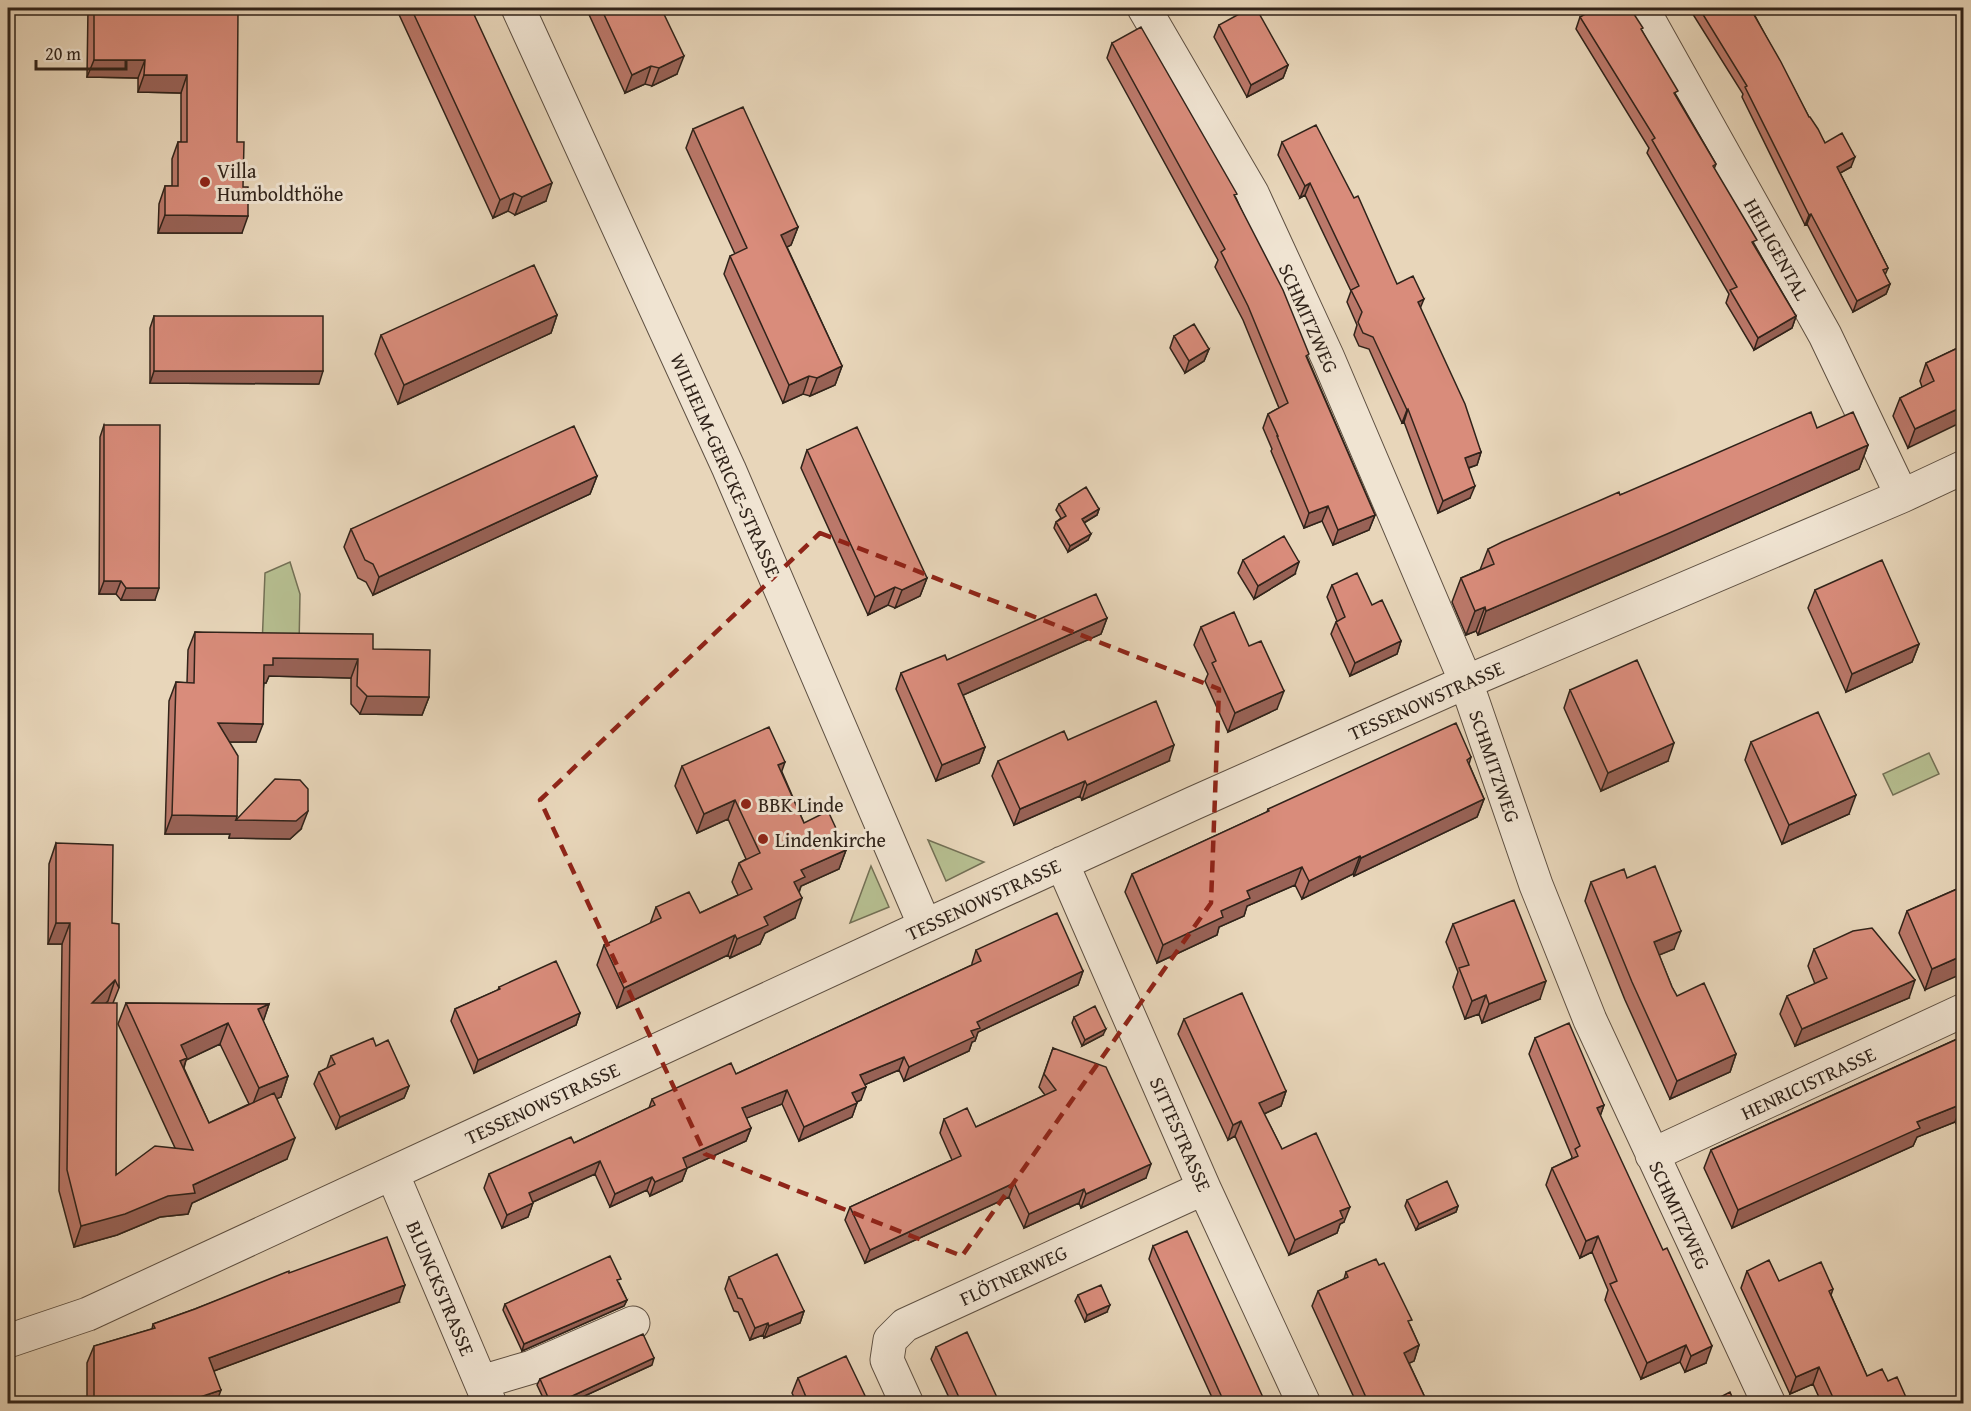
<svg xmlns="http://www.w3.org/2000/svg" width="1971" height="1411" viewBox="0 0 1971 1411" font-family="'Gentium Book Plus',serif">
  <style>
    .green { fill: #b6be90; stroke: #737055; stroke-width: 1.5 }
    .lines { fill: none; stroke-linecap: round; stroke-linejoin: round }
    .minor-casing { stroke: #5e5042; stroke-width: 35 }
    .minor { stroke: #f0e4d2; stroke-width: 33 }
    .wall { fill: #bb786a; stroke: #30231a; stroke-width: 1.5; fill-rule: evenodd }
    .shaded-wall { fill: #986256; stroke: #30231a; stroke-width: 1.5 }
    .building { fill: #d98c7b; stroke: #30231a; stroke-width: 1.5 }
    .marked { fill: none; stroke: #8f2418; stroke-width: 4.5; stroke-dasharray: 12 8; stroke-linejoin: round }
    .poi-dot { fill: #8f2418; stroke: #f0e4d2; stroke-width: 2 }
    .labels { text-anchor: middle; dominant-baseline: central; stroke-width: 6; stroke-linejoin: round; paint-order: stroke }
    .poi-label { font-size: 20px; fill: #30231a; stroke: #f0e4d2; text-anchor: start }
    .street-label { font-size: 20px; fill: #30231a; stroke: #f0e4d2 }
  </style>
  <rect width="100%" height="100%" fill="#e8d6ba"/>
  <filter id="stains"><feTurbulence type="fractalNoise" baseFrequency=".00333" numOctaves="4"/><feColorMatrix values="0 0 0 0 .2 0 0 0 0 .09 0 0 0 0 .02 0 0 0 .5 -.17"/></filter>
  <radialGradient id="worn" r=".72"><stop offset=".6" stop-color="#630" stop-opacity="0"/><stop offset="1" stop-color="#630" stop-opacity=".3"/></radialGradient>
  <path class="green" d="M290 562 300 594 299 646H262L265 573Z
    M1929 753 1939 774 1893 795 1883 774Z
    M928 840 984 862 946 881Z
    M871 866 889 907 850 923Z"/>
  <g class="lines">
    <g class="minor-casing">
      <path id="minor" d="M518 8 729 469 925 926
        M1144 8 1252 193 1328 358 1466 682 1536 885 1590 1020 1769 1404
        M1642 8 1825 335 1902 496
        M1062 863 1204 1188 1304 1404
        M1652 1155 1964 1010
        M392 1173 490 1404
        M8 1341 88 1314 925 926 1194 803 1466 682 1902 496 1964 467
        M481 1382 532 1367 633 1323
        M907 1404 887 1360 890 1340 905 1325 1204 1188"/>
    </g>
    <use href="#minor" class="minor"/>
  </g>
  <path class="wall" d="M88 8H145V11L237 142 242 233H158L159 204 165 186H172V159L178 142H181V93L138 92V78L87 77Z
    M396 8H471L546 201 515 215 508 211 493 218Z
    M586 8H661L677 74 652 86 645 84 625 93Z
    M1689 8H1756L1755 11 1753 12 1809 117 1825 143 1851 167 1840 173 1888 268 1885 275 1890 284 1886 294 1853 312 1807 224 1805 225 1742 97 1743 94Z
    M1580 17 1642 31 1676 95 1716 164 1714 169 1755 246 1796 316 1792 328 1754 350 1726 303 1729 294 1647 153 1649 148 1576 29Z
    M1219 25 1288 65 1283 78 1247 97 1214 37Z
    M1112 43 1236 198 1308 359 1375 515 1369 530 1333 545 1322 521 1304 528 1271 451 1272 449 1263 428 1268 414 1279 408 1243 320 1215 267 1218 260 1107 58Z
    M693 129 798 227 791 245 787 247 842 366 835 385 810 396 803 394 783 403 724 274 730 256 735 254 686 148Z
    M1282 142 1397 284 1420 308 1481 452 1477 465 1469 468 1470 498 1438 513 1404 422 1402 423 1369 349 1359 346 1354 335 1357 325 1347 302 1351 291 1305 195 1300 198 1278 155Z
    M557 315 551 333 398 404 375 354 381 335Z
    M154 316 319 384 150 383V328Z
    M1174 336 1209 349 1204 361 1185 373 1170 348Z
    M1964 345 1908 448 1893 416 1900 398 1922 387 1920 381 1926 363Z
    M104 425 155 600H121L116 594H99L100 437Z
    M1817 428 1868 445 1859 469 1658 558 1478 635 1476 631 1466 635 1452 602 1461 578 1480 570 1488 549 1620 495Z
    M807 450 927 578 920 596 895 608 888 605 868 615 801 468Z
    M597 476 590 494 373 595 366 582 358 578 344 547 351 529Z
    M1059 504 1099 509 1097 515 1084 523 1088 540 1068 552 1054 528 1056 522 1061 518 1056 510Z
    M1243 560 1295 574 1254 599 1238 573Z
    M1332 585 1372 605 1401 641 1397 654 1350 676 1331 634 1336 622 1337 621 1327 597Z
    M1815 590 1919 644 1912 662 1846 692 1808 608Z
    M1107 618 1101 634 963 695 985 747 979 763 936 781 896 689 901 673 947 660Z
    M1201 627 1249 646 1277 709 1228 732 1205 681 1208 674 1194 645Z
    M195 632 373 649 429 697 422 715 360 714 351 704V678L269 676 266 683H264L256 742H229L236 819 301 829 290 839 229 838 230 834H165L169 701 176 682 187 683 188 650Z
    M1570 690 1668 761 1601 791 1564 708Z
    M1068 740 1169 761 1082 800 1080 796 1014 825 992 776 998 761Z
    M1751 742 1849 814 1782 844 1745 760Z
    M1471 757 1469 764 1484 799 1477 817 1354 876 1353 874 1302 899 1295 885 1247 906 1244 916 1219 927 1217 935 1157 963 1125 892 1132 874 1267 812 1268 809Z
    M682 766 782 772 804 823 846 850 839 869 801 886 799 893 795 918 765 933 760 944 730 958 728 955 617 1008 597 965 604 945 650 924 656 907 700 913 738 895 732 882 739 863 746 859 728 819 697 833 675 786Z
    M56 843 112 923 119 988 113 1003 116 1175 175 1148 118 1024 126 1003 269 1004 263 1021 288 1076 281 1097 277 1098 287 1159 192 1203 188 1214 160 1217 117 1235 74 1247 59 1191 62 944H48L49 864ZM220 1044 249 1104 209 1123 184 1068 186 1060Z
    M1627 878 1674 949 1659 955 1672 987 1677 996 1736 1054 1730 1072 1670 1099 1625 1000 1585 901 1591 882Z
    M1964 886 1925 990 1899 933 1907 911Z
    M1453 924 1540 999 1482 1023 1479 1014 1465 1019 1453 987 1458 972 1446 942Z
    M1814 949 1909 998 1795 1046 1780 1014 1787 996 1815 984 1808 966Z
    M976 950 1083 971 1078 985 978 1032 975 1041 972 1042 969 1051 904 1081 899 1070 864 1085 861 1100 857 1102 852 1117 799 1141 782 1104 746 1118 751 1128 746 1141 687 1168 682 1181 650 1196 647 1190 610 1207 595 1174 533 1202 528 1217 502 1228 484 1188 489 1174 574 1143 649 1108 652 1099 736 1074 972 965V963Z
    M499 987 580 1013 576 1025 474 1073 451 1021 455 1009 498 990Z
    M1074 1017 1103 1035 1082 1046 1072 1023Z
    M1184 1019 1286 1091 1281 1106 1264 1114 1282 1149 1344 1222 1340 1224 1337 1233 1289 1255 1235 1136 1228 1140 1178 1034Z
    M1964 1036V1123L1957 1126 1955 1122 1917 1137 1913 1146 1732 1228 1704 1168 1711 1150Z
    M1535 1038 1604 1105 1600 1116 1706 1363 1685 1372 1680 1362 1641 1379 1605 1300 1608 1290 1592 1252 1580 1258 1546 1185 1552 1168 1571 1159 1572 1157 1529 1054Z
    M376 1046 409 1086 404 1098 336 1129 314 1084 319 1072 327 1068 331 1056Z
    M1053 1048 1146 1178 1081 1208 1079 1203 1024 1228 1009 1197 865 1263 845 1220 850 1207 952 1160 940 1133 944 1119 976 1127 1045 1095 1039 1087Z
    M1407 1200 1458 1206 1456 1212 1416 1230 1405 1206Z
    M1153 1246 1266 1404H1215L1149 1259Z
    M1747 1271 1779 1281 1833 1289 1831 1295 1867 1376 1888 1381 1909 1404H1822L1813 1384 1790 1394 1741 1288Z
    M1346 1272 1410 1325 1419 1345 1414 1361 1409 1363 1428 1404H1357L1312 1306 1318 1291 1344 1279Z
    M289 1273 399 1302 214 1371 216 1404H87V1363L94 1346 152 1329 153 1324 195 1309Z
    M729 1277 804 1311 800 1323 764 1338 763 1335 750 1340 738 1312 734 1311 725 1289Z
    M619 1283 627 1300 624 1306 522 1351 503 1310 505 1304Z
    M1078 1295 1107 1312 1085 1322 1075 1301Z
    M936 1347 1000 1404H952L931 1359Z
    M652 1365 567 1404H546L537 1385 540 1379Z
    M798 1378 869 1404H797L792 1393Z"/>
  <path class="shaded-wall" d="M1749 8H1756L1755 11 1746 17Z
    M684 56 677 74 652 86 659 68Z
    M94 60H145L138 78 87 77Z
    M1288 65 1283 78 1247 97 1251 85Z
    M651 66 645 84 625 93 632 75Z
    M144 75H187L181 93 138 92Z
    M1855 157 1851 167 1833 177 1837 167Z
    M552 183 546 201 515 215 522 197Z
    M1310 183 1305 195 1300 198 1305 186Z
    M514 193 508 211 493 218 500 200Z
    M1811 214 1807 224 1805 225 1809 215Z
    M165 215 248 216 242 233H158Z
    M798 227 791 245 775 253 781 235Z
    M1890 284 1886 294 1853 312 1857 301Z
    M1424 299 1419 311 1418 302Z
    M557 315 551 333 398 404 404 385Z
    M1796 316 1792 328 1754 350 1758 338Z
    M1209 349 1204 361 1185 373 1189 361Z
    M842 366 835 385 810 396 817 378Z
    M154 371H323L319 384 150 383Z
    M809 376 803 394 783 403 789 385Z
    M1964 406V421L1908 448 1915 429Z
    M1408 409 1404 422 1402 423 1407 410Z
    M1868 445 1859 469 1658 558 1478 635 1486 611Z
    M1481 452 1477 465 1461 470 1465 458Z
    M597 476 590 494 373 595 379 577Z
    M1475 486 1470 498 1438 513 1443 501Z
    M1328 506 1322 521 1304 528 1309 513Z
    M1099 509 1097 515 1080 525 1082 519Z
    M1375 515 1369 530 1333 545 1338 530Z
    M1091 534 1088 540 1068 552 1070 546Z
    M1299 562 1295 574 1254 599 1258 586Z
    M927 578 920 596 895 608 902 590Z
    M104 581H121L116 594H99Z
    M895 587 888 605 868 615 875 597Z
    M126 588H159L155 600H121Z
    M1485 607 1476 631 1466 635 1475 611Z
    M1107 618 1101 634 952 700 958 684Z
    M1401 641 1397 654 1350 676 1355 663Z
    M1919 644 1912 662 1846 692 1852 674Z
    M273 658 358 659 351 678 269 676 266 683H258L264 665Z
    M1284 691 1277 709 1228 732 1235 713Z
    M367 696 429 697 422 715 360 714Z
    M218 723 263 724 256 742H211Z
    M1674 743 1668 761 1601 791 1608 773Z
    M1174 745 1169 761 1082 800 1087 785Z
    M985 747 979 763 936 781 942 765Z
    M785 762 778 782V765Z
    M1085 781 1080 796 1014 825 1020 809Z
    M1856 795 1849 814 1782 844 1789 825Z
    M1484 799 1477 817 1354 876 1361 858Z
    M735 800 728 819 697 833 704 814Z
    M308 811 301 829 290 839 229 838 230 834H165L172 815 237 816 236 820Z
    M846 850 839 869 801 886 797 897 794 882 801 870Z
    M1360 856 1353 874 1302 899 1309 881Z
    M1302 867 1295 885 1247 906 1244 916 1219 927 1217 935 1157 963 1163 945 1221 911 1247 891Z
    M802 898 795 918 765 933 760 944 730 958 737 939 764 917Z
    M56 923H70L62 944H48Z
    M1681 931 1674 949 1647 960 1654 942Z
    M735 935 728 955 617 1008 624 988Z
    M1964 955V973L1925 990 1932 969Z
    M1083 971 1078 985 978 1032 975 1041 972 1042 969 1051 904 1081 909 1067 971 1031 977 1022Z
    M115 980 108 1001 85 1024 92 1003Z
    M1915 980 1909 998 1795 1046 1802 1029Z
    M1546 981 1540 999 1482 1023 1489 1004Z
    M1486 995 1479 1014 1465 1019 1472 1001Z
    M269 1004 262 1025 258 1009Z
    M580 1013 576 1025 474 1073 478 1060Z
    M228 1023 220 1044 186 1060 180 1079 181 1045Z
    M1106 1029 1103 1035 1082 1046 1085 1040Z
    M1736 1054 1730 1072 1670 1099 1677 1081Z
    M904 1057 899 1070 855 1089 860 1075Z
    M288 1076 281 1097 251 1109 259 1088Z
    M409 1086 404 1098 336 1129 340 1117Z
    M866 1087 861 1100 848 1106 852 1093Z
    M787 1090 782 1104 737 1122 742 1108Z
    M1286 1091 1281 1106 1253 1119 1259 1103Z
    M857 1103 852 1117 799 1141 804 1127Z
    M1962 1104 1955 1122 1917 1137 1913 1146 1732 1228 1738 1210 1917 1122Z
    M1604 1105 1598 1122 1597 1108Z
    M1964 1109V1123L1957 1126Z
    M1241 1121 1235 1136 1228 1140 1233 1125Z
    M751 1128 746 1141 687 1168 682 1181 650 1196 655 1182 683 1158Z
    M295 1138 287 1159 192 1203 188 1214 160 1217 117 1235 74 1247 81 1226 193 1185Z
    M600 1161 595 1174 524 1206 529 1193Z
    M1151 1164 1146 1178 1081 1208 1086 1194Z
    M652 1177 647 1190 610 1207 615 1194Z
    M1014 1183 1009 1197 865 1263 870 1250Z
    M1084 1189 1079 1203 1024 1228 1029 1214Z
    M533 1203 528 1217 502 1228 507 1215Z
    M1458 1206 1456 1212 1416 1230 1419 1224Z
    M1350 1207 1344 1222 1340 1224 1337 1233 1289 1255 1295 1240 1340 1211Z
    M1598 1236 1592 1252 1580 1258 1586 1241Z
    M405 1285 399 1302 203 1375 209 1358Z
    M627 1300 624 1306 522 1351 524 1344Z
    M1110 1305 1107 1312 1085 1322 1087 1315Z
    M804 1311 800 1323 764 1338 769 1326Z
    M768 1323 763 1335 750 1340 755 1328Z
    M1419 1345 1414 1361 1399 1368 1404 1353Z
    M1686 1345 1680 1362 1641 1379 1647 1363Z
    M1712 1346 1706 1363 1685 1372 1691 1356Z
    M654 1358 652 1365 567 1404H555Z
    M1819 1367 1813 1384 1790 1394 1796 1377Z
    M221 1390 216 1404H182V1403Z"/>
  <path class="building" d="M94 8H145V11H238L237 142H244L243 187H248V216L165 215V186H178V142H187V75H144L145 60H94Z
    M411 8H471L552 183 522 197 514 193 500 200Z
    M601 8H661L684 56 659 68 651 66 632 75Z
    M1250 8H1256L1288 65 1251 85 1219 25Z
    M1596 8H1630L1643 28 1641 29 1678 91 1674 93 1716 164 1713 166 1757 240 1752 242 1796 316 1758 338 1730 290 1737 287 1652 140 1655 138 1580 17Z
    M1699 8H1750L1781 62 1809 117H1810L1818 129 1825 143 1842 133 1855 157 1837 167 1888 268 1883 270 1890 284 1857 301 1811 214 1809 215 1745 87 1747 86Z
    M1141 27 1237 194 1234 195 1283 290 1309 354 1306 356 1375 515 1338 530 1328 506 1309 513 1277 436H1278L1268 414 1288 403 1248 306 1221 252 1225 249 1112 43Z
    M743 107 798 227 781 235 842 366 817 378 809 376 789 385 730 256 747 248 693 129Z
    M1316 125 1354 198 1358 196 1397 284 1413 276 1424 299 1418 302 1465 404 1481 452 1465 458 1475 486 1443 501 1408 409 1407 410 1373 337 1363 333 1358 322 1362 312 1351 290 1359 286 1310 183 1305 186 1282 142Z
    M534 265 557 315 404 385 381 335Z
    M154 316H323V371H154Z
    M1194 324 1209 349 1189 361 1174 336Z
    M1964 345V406L1915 429 1900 398 1934 381 1926 363Z
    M1811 412 1817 428 1853 412 1868 445 1667 534 1486 611 1485 607 1475 611 1461 578 1494 564 1488 549 1502 542 1601 500 1619 492 1620 495 1692 464Z
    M104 425H160L159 588H126L121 581H104Z
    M574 426 597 476 379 577 373 564 365 560 351 529Z
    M857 427 927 578 902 590 895 587 875 597 807 450Z
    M1086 487 1099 509 1082 519 1091 534 1070 546 1056 522 1066 516 1059 504Z
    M1284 536 1299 562 1258 586 1243 560Z
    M1882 560 1919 644 1852 674 1815 590Z
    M1357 573 1372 605 1382 600 1401 641 1355 663 1336 622 1345 617 1332 585Z
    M1096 594 1107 618 958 684 985 747 942 765 901 673 945 655 947 660Z
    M1234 612 1249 646 1261 641 1284 691 1235 713 1212 663 1216 661 1201 627Z
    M195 632 373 634V649L430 650 429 697 367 696 357 686 358 659 273 658V665H264L263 724 218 723 238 756 237 816 172 815 176 682 194 683Z
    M1637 660 1674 743 1608 773 1570 690Z
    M1156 701 1174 745 1087 785 1085 781 1020 809 998 761 1064 731 1068 740Z
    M1818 712 1856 795 1789 825 1751 742Z
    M1456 723 1471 757 1467 760 1484 799 1361 858 1360 856 1309 881 1302 867 1247 891 1250 898 1221 911 1223 917 1163 945 1132 874 1269 811 1268 809Z
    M769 727 785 762 778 765 804 823 828 811 846 850 801 870 805 877 794 882 802 898 764 917 768 925 737 939 735 935 624 988 604 945 661 918 656 907 689 892 700 913 752 889 739 863 760 853 735 800 704 814 682 766Z
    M275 779 300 780 308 789V811L296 821 236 820Z
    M56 843 113 845 112 923 119 924V988L115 980 92 1003H117L116 1175 155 1146 193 1150 126 1003 269 1004 258 1009 288 1076 259 1088 228 1023 181 1045 187 1058 180 1061 209 1123 274 1093 295 1138 193 1185 195 1193 168 1196 125 1214 81 1226 67 1170 70 923H56Z
    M1655 866 1681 931 1654 942 1672 987 1677 996 1704 983 1736 1054 1677 1081 1632 982 1591 882 1624 869 1627 878Z
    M1964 886V955L1932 969 1907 911Z
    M1514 900 1546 981 1489 1004 1486 995 1472 1001 1459 968 1469 965 1453 924Z
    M1057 913 1083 971 977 1022 980 1028 971 1031 974 1037 909 1067 904 1057 860 1075 866 1087 852 1093 857 1103 804 1127 787 1090 742 1108 751 1128 683 1158 687 1168 655 1182 652 1177 615 1194 600 1161 529 1193 533 1203 507 1215 489 1174 571 1137 574 1143 655 1105 652 1099 731 1063 736 1074 981 961 976 950Z
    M1872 928 1915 980 1802 1029 1787 996 1827 978 1814 949 1853 931Z
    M556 961 580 1013 478 1060 455 1009 500 989 499 987Z
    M1242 993 1286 1091 1259 1103 1282 1149 1316 1133 1350 1207 1340 1211 1343 1218 1295 1240 1241 1121 1233 1125 1184 1019Z
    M1095 1006 1106 1029 1085 1040 1074 1017Z
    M1569 1023 1604 1105 1597 1108 1663 1250 1667 1248 1712 1346 1691 1356 1686 1345 1647 1363 1610 1284 1617 1281 1598 1236 1586 1241 1552 1168 1578 1156 1575 1149 1580 1146 1535 1038Z
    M1964 1036V1109L1962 1104 1917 1122 1920 1128 1738 1210 1711 1150Z
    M373 1038 376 1046 388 1040 409 1086 340 1117 319 1072 335 1064 331 1056Z
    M1053 1048 1106 1067 1151 1164 1086 1194 1084 1189 1029 1214 1014 1183 870 1250 850 1207 961 1156 944 1119 967 1108 976 1127 1056 1090 1044 1074Z
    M1447 1181 1458 1206 1419 1224 1407 1200Z
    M1187 1231 1266 1404H1225L1153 1246Z
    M387 1237 405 1285 209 1358 221 1390 182 1403 183 1404H94V1346L155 1328 153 1324 195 1309 289 1271V1273Z
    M777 1254 804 1311 769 1326 768 1323 755 1328 742 1299 738 1298 729 1277Z
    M610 1256 621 1279 617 1280 627 1300 524 1344 505 1304Z
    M1376 1259 1379 1265 1384 1263 1412 1320 1408 1321 1419 1345 1404 1353 1428 1404H1369L1318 1291 1348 1277 1346 1272Z
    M1769 1260 1779 1281 1821 1262 1833 1289 1829 1291 1867 1376 1882 1369 1888 1381 1897 1377 1909 1404H1836L1819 1367 1796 1377 1747 1271Z
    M1101 1285 1110 1305 1087 1315 1078 1295Z
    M967 1332 1000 1404H962L936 1347Z
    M643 1334 654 1358 555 1404H551L540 1379Z
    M846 1356 869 1404H809L798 1378Z
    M1730 1392 1735 1404H1707Z"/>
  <path class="marked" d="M820 533 1219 689 1211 903 962 1256 705 1154 540 800Z"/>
  <g class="poi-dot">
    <circle cx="205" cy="182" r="6"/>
    <circle cx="746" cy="804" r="6"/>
    <circle cx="763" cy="839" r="6"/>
  </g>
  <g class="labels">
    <g class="poi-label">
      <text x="217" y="170">Villa<tspan x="217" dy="23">Humboldthöhe</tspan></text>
      <text x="758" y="804">BBK Linde</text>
      <text x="775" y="839">Lindenkirche</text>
    </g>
    <g class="street-label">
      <text transform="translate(1777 249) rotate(61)">HEILIGENTAL</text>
      <text transform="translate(1309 318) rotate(66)">SCHMITZWEG</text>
      <text transform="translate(726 465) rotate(66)">WILHELM-GERICKE-STRASSE</text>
      <text transform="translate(1426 700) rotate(-24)">TESSENOWSTRASSE</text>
      <text transform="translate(1495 766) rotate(71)">SCHMITZWEG</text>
      <text transform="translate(983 899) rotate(-25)">TESSENOWSTRASSE</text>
      <text transform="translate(1808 1083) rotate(-25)">HENRICISTRASSE</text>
      <text transform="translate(542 1103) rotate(-25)">TESSENOWSTRASSE</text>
      <text transform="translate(1181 1134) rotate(66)">SITTESTRASSE</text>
      <text transform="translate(1680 1215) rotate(65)">SCHMITZWEG</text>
      <text transform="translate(1013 1275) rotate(-25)">FLÖTNERWEG</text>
      <text transform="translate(441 1288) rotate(67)">BLUNCKSTRASSE</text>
    </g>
  </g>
  <rect width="1971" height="1411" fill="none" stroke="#e8d6ba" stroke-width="30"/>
  <rect x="9" y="9" width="1953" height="1393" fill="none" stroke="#30231a" stroke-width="3"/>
  <rect x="15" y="15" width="1941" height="1381" fill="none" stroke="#30231a" stroke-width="1.5"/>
  <path d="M36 60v9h90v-9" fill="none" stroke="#30231a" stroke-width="3"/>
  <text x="45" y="60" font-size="18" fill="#30231a" stroke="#f0e4d2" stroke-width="4.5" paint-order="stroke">20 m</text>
  <rect width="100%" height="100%" filter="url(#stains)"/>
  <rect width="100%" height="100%" fill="url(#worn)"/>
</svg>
